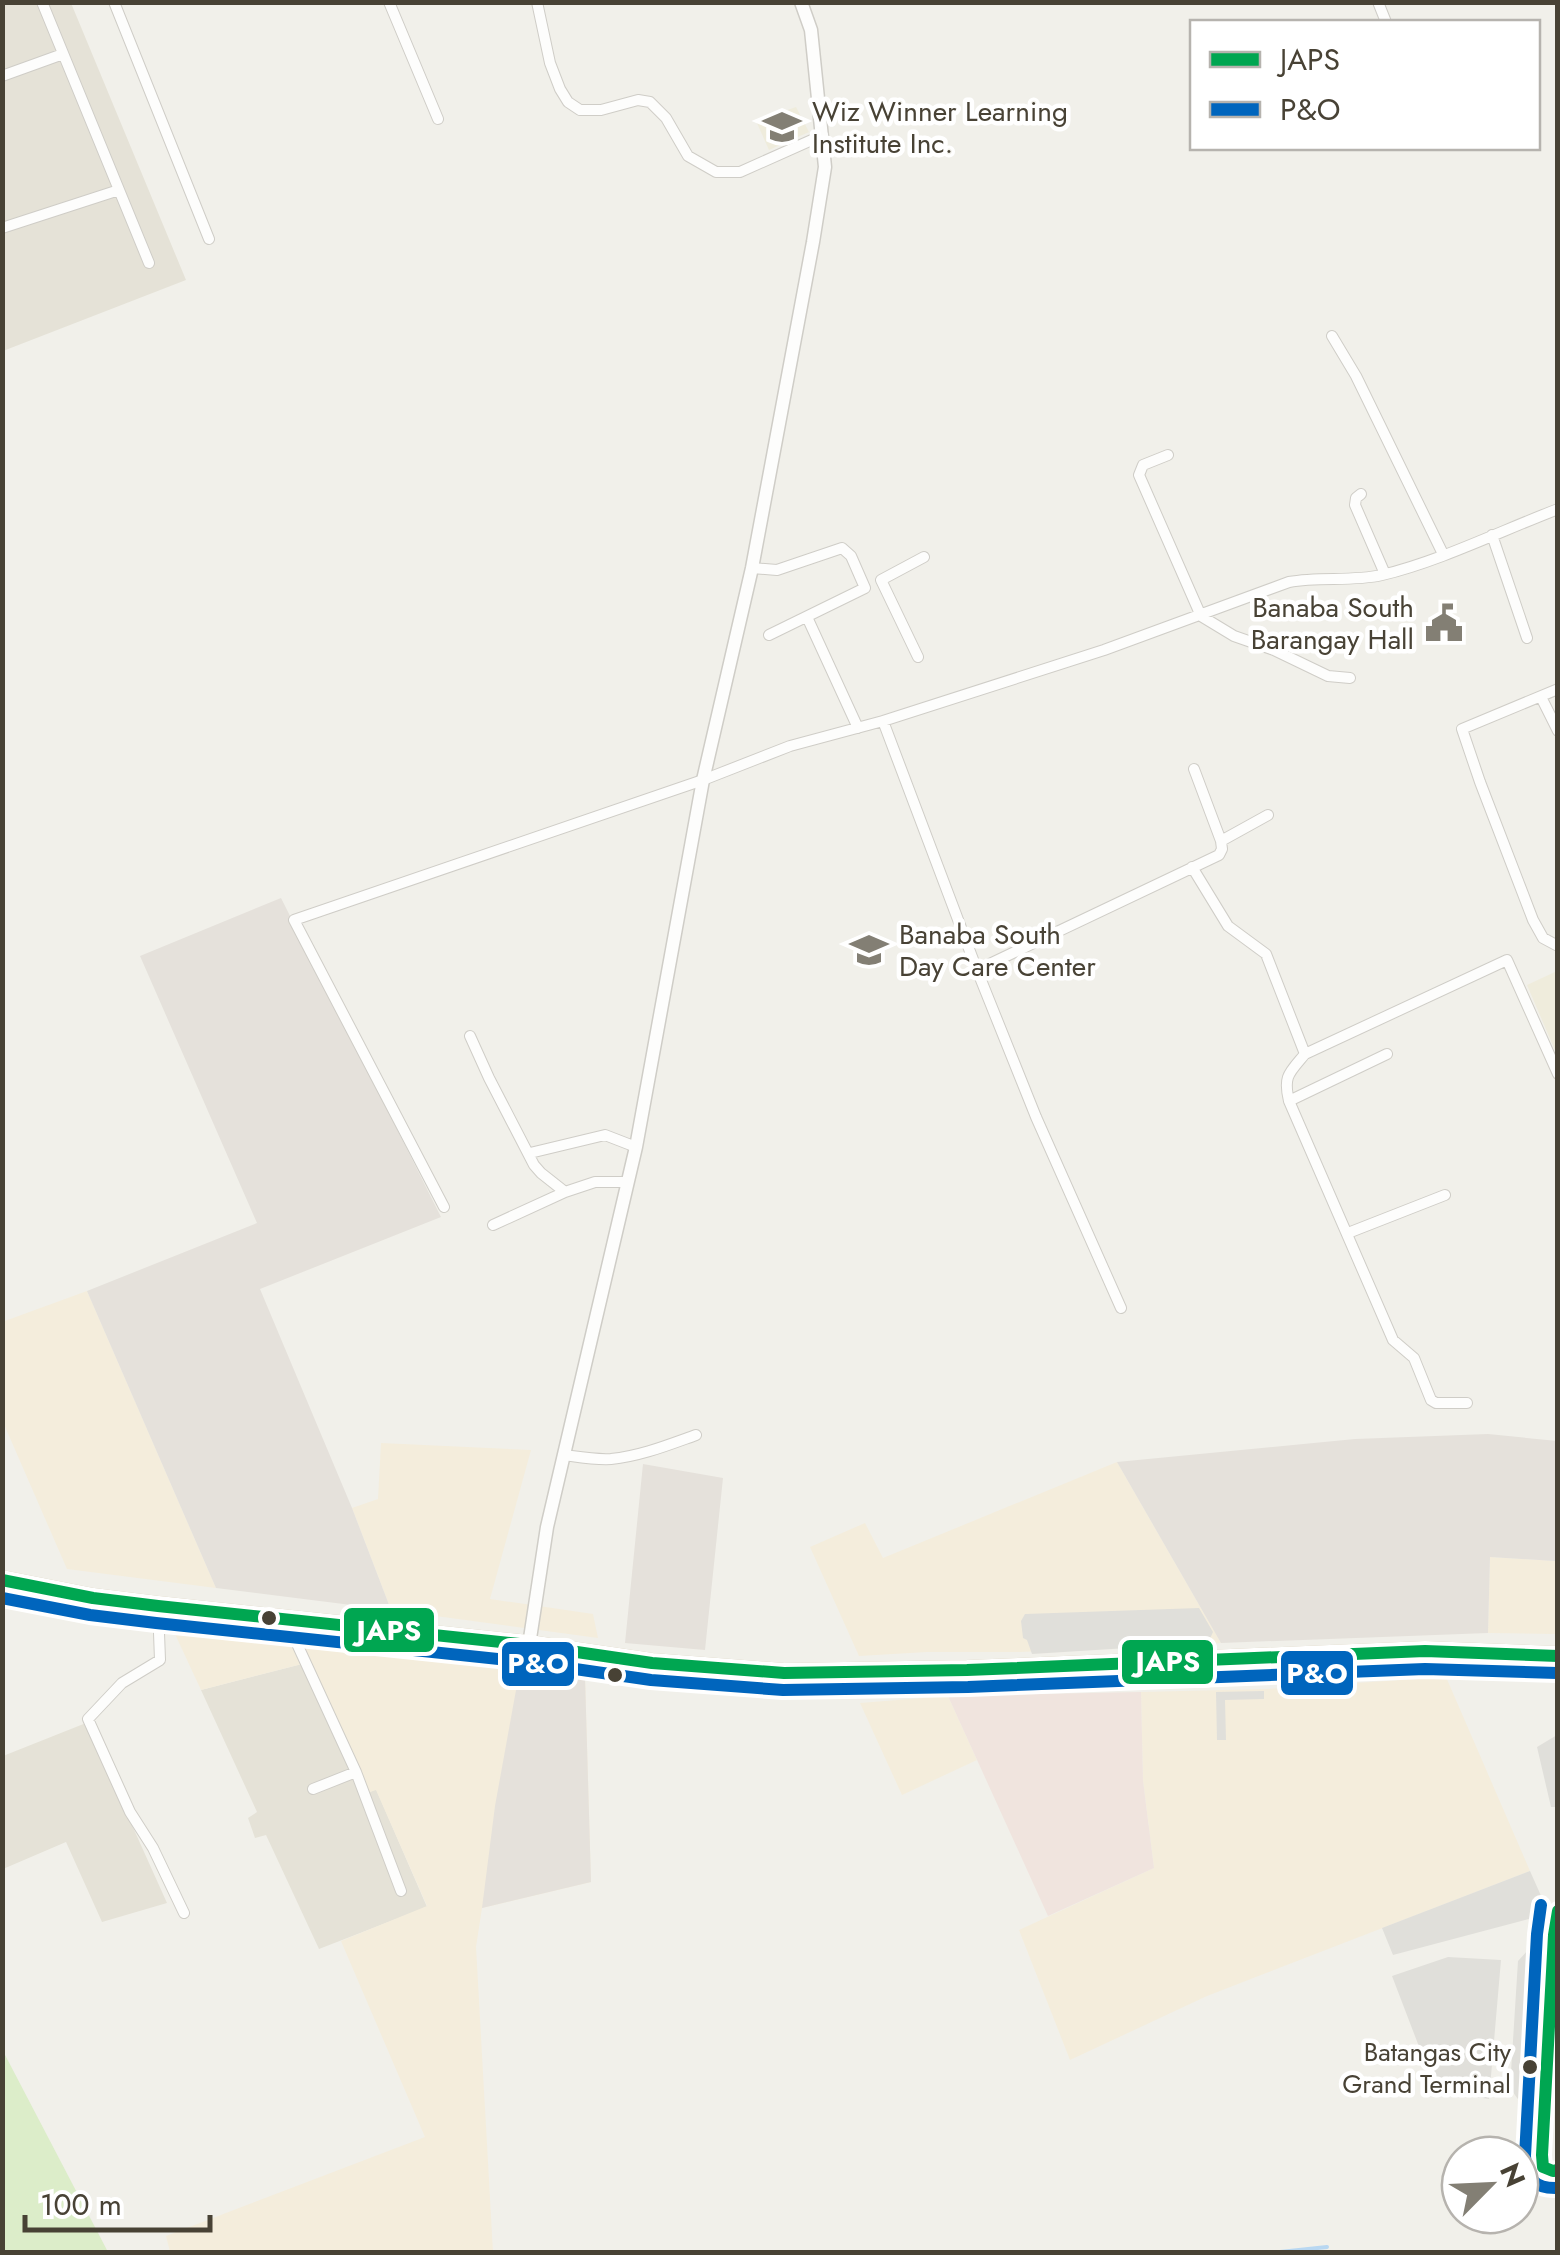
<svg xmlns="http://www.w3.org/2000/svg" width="1560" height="2255" viewBox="0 0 1560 2255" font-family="Jost,sans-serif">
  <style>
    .residential { fill: #e5e2d7 }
    .commercial { fill: #f4eddc }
    .industrial { fill: #e5e1db }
    .education { fill: #efecdc }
    .medical { fill: #f0e4de }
    .green { fill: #dcedc9 }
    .parking { fill: #e0dfda }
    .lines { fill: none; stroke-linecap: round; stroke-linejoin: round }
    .stream { stroke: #b8d7f1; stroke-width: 4 }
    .minor-casing { stroke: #cfcdc7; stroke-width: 12 }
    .tertiary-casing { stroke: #cfcdc7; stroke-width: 15 }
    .trunk-casing { stroke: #cabfa4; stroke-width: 20 }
    .minor { stroke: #fdfdfc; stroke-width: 10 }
    .tertiary { stroke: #fdfdfc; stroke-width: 12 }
    .trunk { stroke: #eeebde; stroke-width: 18 }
    .bus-1-casing { stroke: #fff; stroke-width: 20 }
    .bus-2-casing { stroke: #fff; stroke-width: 20 }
    .bus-1 { stroke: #00a651; stroke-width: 12 }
    .bus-2 { stroke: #0065bd; stroke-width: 12 }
    .bus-dot { fill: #484235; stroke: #fff; stroke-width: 4 }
    .labels { text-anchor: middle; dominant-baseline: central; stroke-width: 9; stroke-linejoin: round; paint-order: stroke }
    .bus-label { font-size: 26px; fill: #484235; stroke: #fff; text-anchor: end }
    .poi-label { font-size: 28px; fill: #484235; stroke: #fff; text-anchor: start }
    .line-badge { stroke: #fff; stroke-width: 4 }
    .badge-label { font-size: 28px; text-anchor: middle; font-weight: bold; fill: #fff }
  </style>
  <rect width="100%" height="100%" fill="#f1f0ea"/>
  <path class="residential" d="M3 3H71L186 280 3 351Z
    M306 1663 368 1793 376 1789 427 1907 319 1949 266 1835 255 1838 248 1818 257 1812 201 1690Z
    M86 1723 167 1903 102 1922 66 1842 3 1869V1756Z"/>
  <path class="commercial" d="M87 1291 216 1588 67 1569 3 1422 2 1322Z
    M381 1443 531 1450 490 1599 593 1614 598 1638 391 1610 352 1508 378 1499Z
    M1117 1462 1221 1643 1020 1652H927L859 1656 810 1547 865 1523 883 1558Z
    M1490 1557 1555 1561V1634L1488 1633Z
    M175 1634 585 1677 591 1882 482 1908 476 1947 493 2252H170L166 2236 425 2137 341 1941 427 1906 376 1790 367 1793 306 1663 201 1690Z
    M1446 1677 1530 1871 1207 1996 1070 2060 1019 1930 1154 1868 1143 1781 1141 1692 1266 1689Z
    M948 1696 977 1760 902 1795 860 1703Z"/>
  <path class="industrial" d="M281 898 441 1217 260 1289 352 1508 391 1610 216 1588 87 1291 257 1223 140 956Z
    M1488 1434 1557 1441V1634H1555V1561L1490 1557 1488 1633 1221 1643 1117 1462 1355 1439Z
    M643 1464 723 1478 705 1650 625 1643Z
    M520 1668 585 1677 591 1882 482 1908 495 1806Z"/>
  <path class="education" d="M796 107 809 132 769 150 756 121Z
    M1557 971V1055L1527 985Z"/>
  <path class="medical" d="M1141 1692 1143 1781 1154 1868 1048 1916 948 1696Z"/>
  <path class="green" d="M2 2051H3L108 2252H3Z"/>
  <path class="parking" d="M1199 1608 1213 1632 1208 1643 1032 1654 1027 1640 1023 1638 1021 1621 1025 1614Z
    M1264 1691V1699L1225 1700 1226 1740H1217L1216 1692Z
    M1557 1735V1807H1551L1537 1747Z
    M1530 1871 1542 1898 1540 1916 1393 1955 1382 1928Z
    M1541 1945 1534 2112 1520 2102 1510 2088 1518 1961 1528 1950Z
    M1448 1957 1501 1960 1489 2099 1436 2091 1392 1976Z"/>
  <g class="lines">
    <path class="stream" d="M1280 2252 1327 2247"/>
    <g class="minor-casing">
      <path id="minor" d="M42 2 149 263
        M114 2 209 239
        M389 2 438 119
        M537 2 550 63 560 89 568 102 580 110H601L638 100 650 102 666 118 688 156 716 172H740L823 135
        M1378 2 1386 22
        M2 76 63 54
        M2 228 119 190
        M1332 336 1356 376 1443 554
        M1168 455 1143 465 1139 475 1201 616 1234 636 1274 650 1328 676 1350 678
        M1361 494 1356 498 1355 505 1385 574
        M1492 535 1527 638
        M752 568 777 570 842 548 851 556 865 588 769 635
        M807 617 858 728
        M918 657 881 580 924 557
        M1558 689 1462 729 1480 782 1533 920 1543 938 1558 946
        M1541 697 1558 731
        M883 721 977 970 1036 1117 1121 1308
        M1221 841 1268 815
        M1192 867 1228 926 1266 954 1305 1054
        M977 970 1219 855 1222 849 1221 841 1194 769
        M470 1036 489 1078 534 1165 541 1173 565 1192
        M1289 1101 1387 1054
        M530 1153 605 1135 636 1147
        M444 1207 294 920 703 780 790 746 883 721 1104 650 1289 582C1320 576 1351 582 1382 575 1438 562 1503 530 1558 509
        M493 1225 565 1192 595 1182H628
        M1348 1233 1445 1195
        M1467 1403H1436L1431 1400 1414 1358 1393 1340 1289 1101C1283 1076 1289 1073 1305 1054L1507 960 1558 1074
        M564 1455C579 1457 596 1460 611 1459 641 1456 668 1445 696 1435
        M158 1606 160 1660 122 1683 88 1719 130 1812 153 1848 184 1913
        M286 1620 356 1772 401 1891
        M313 1789 356 1772"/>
    </g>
    <g class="tertiary-casing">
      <path id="tertiary" d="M529 1645 547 1527 636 1147 703 780 752 568 813 242 825 167 811 30 801 2"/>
    </g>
    <g class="trunk-casing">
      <path id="trunk" d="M2 1580 93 1598 158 1606 529 1645 652 1663 784 1673 967 1670 1425 1651 1558 1656"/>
    </g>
    <use href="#minor" class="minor"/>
    <use href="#tertiary" class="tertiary"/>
    <use href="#trunk" class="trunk"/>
    <g class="bus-1-casing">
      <path id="bus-1" d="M2 1580 93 1598 158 1606 529 1645 652 1663 784 1673 967 1670 1425 1651 1558 1656
        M1558 1911 1554 1935 1542 2155 1543 2167 1553 2171 1558 2170"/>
    </g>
    <g class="bus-2-casing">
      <path id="bus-2" d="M2 1598 90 1615 156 1623 527 1662 651 1680 783 1690 968 1687 1425 1669 1557 1673
        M1541 1905 1537 1934 1525 2156C1526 2178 1534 2189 1558 2188"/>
    </g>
    <use href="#bus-1" class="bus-1"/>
    <use href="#bus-2" class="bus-2"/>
  </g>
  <defs>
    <g id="school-bare" transform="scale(3)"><path d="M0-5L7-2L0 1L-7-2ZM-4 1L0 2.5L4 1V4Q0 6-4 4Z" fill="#837f74" stroke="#fff" stroke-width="2.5" paint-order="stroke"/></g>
    <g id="civic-bare" transform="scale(3)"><path d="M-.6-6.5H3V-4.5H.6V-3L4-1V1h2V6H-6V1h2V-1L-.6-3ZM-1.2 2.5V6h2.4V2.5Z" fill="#837f74" stroke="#fff" stroke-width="2.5" paint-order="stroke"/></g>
  </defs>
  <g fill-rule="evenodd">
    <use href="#school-bare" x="782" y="127"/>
    <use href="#civic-bare" x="1444" y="623"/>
    <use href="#school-bare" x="869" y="950"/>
  </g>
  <g class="bus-dot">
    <circle cx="269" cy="1618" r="9"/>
    <circle cx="615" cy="1675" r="9"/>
    <circle cx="1530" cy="2067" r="9"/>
  </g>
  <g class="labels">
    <g class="bus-label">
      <text x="1511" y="2052">Batangas City<tspan x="1511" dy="32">Grand Terminal</tspan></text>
    </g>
    <g class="poi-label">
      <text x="812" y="111">Wiz Winner Learning<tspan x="812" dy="32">Institute Inc.</tspan></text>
      <text x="1414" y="607" text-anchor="end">Banaba South<tspan x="1414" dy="32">Barangay Hall</tspan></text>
      <text x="899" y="934">Banaba South<tspan x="899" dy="32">Day Care Center</tspan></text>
    </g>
  </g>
  <g class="line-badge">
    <rect x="342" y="1606" width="94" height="48" rx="10" fill="#00a651"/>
    <rect x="1120" y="1638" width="95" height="48" rx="10" fill="#00a651"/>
    <rect x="500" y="1640" width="76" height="48" rx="10" fill="#0065bd"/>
    <rect x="1279" y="1649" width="76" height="48" rx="10" fill="#0065bd"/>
  </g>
  <g class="badge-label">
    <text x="389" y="1640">JAPS</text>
    <text x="1168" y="1671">JAPS</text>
    <text x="538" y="1673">P&amp;O</text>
    <text x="1317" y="1683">P&amp;O</text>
  </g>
  <rect width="1560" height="2255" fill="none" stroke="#484235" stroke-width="10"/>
  <rect x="1190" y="20" width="350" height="130" fill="#ffffff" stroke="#b6b3ae" stroke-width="2.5"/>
  <rect x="1210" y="52" width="50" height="15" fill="#00a651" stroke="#b6b3ae" stroke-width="2.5"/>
  <text x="1280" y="70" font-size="30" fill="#484235">JAPS</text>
  <rect x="1210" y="102" width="50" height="15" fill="#0065bd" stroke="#b6b3ae" stroke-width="2.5"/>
  <text x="1280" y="120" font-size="30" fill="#484235">P&amp;O</text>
  <g transform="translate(1490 2185) rotate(66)"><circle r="48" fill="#ffffff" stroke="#b6b3ae" stroke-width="2.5"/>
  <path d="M0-8L18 38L0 25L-18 38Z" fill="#837f74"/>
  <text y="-15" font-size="28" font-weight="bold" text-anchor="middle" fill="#484235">N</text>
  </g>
  <path d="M25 2215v15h185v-15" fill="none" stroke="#484235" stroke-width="5"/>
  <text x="40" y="2215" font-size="30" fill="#484235" stroke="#ffffff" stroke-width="8" paint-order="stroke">100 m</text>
</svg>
